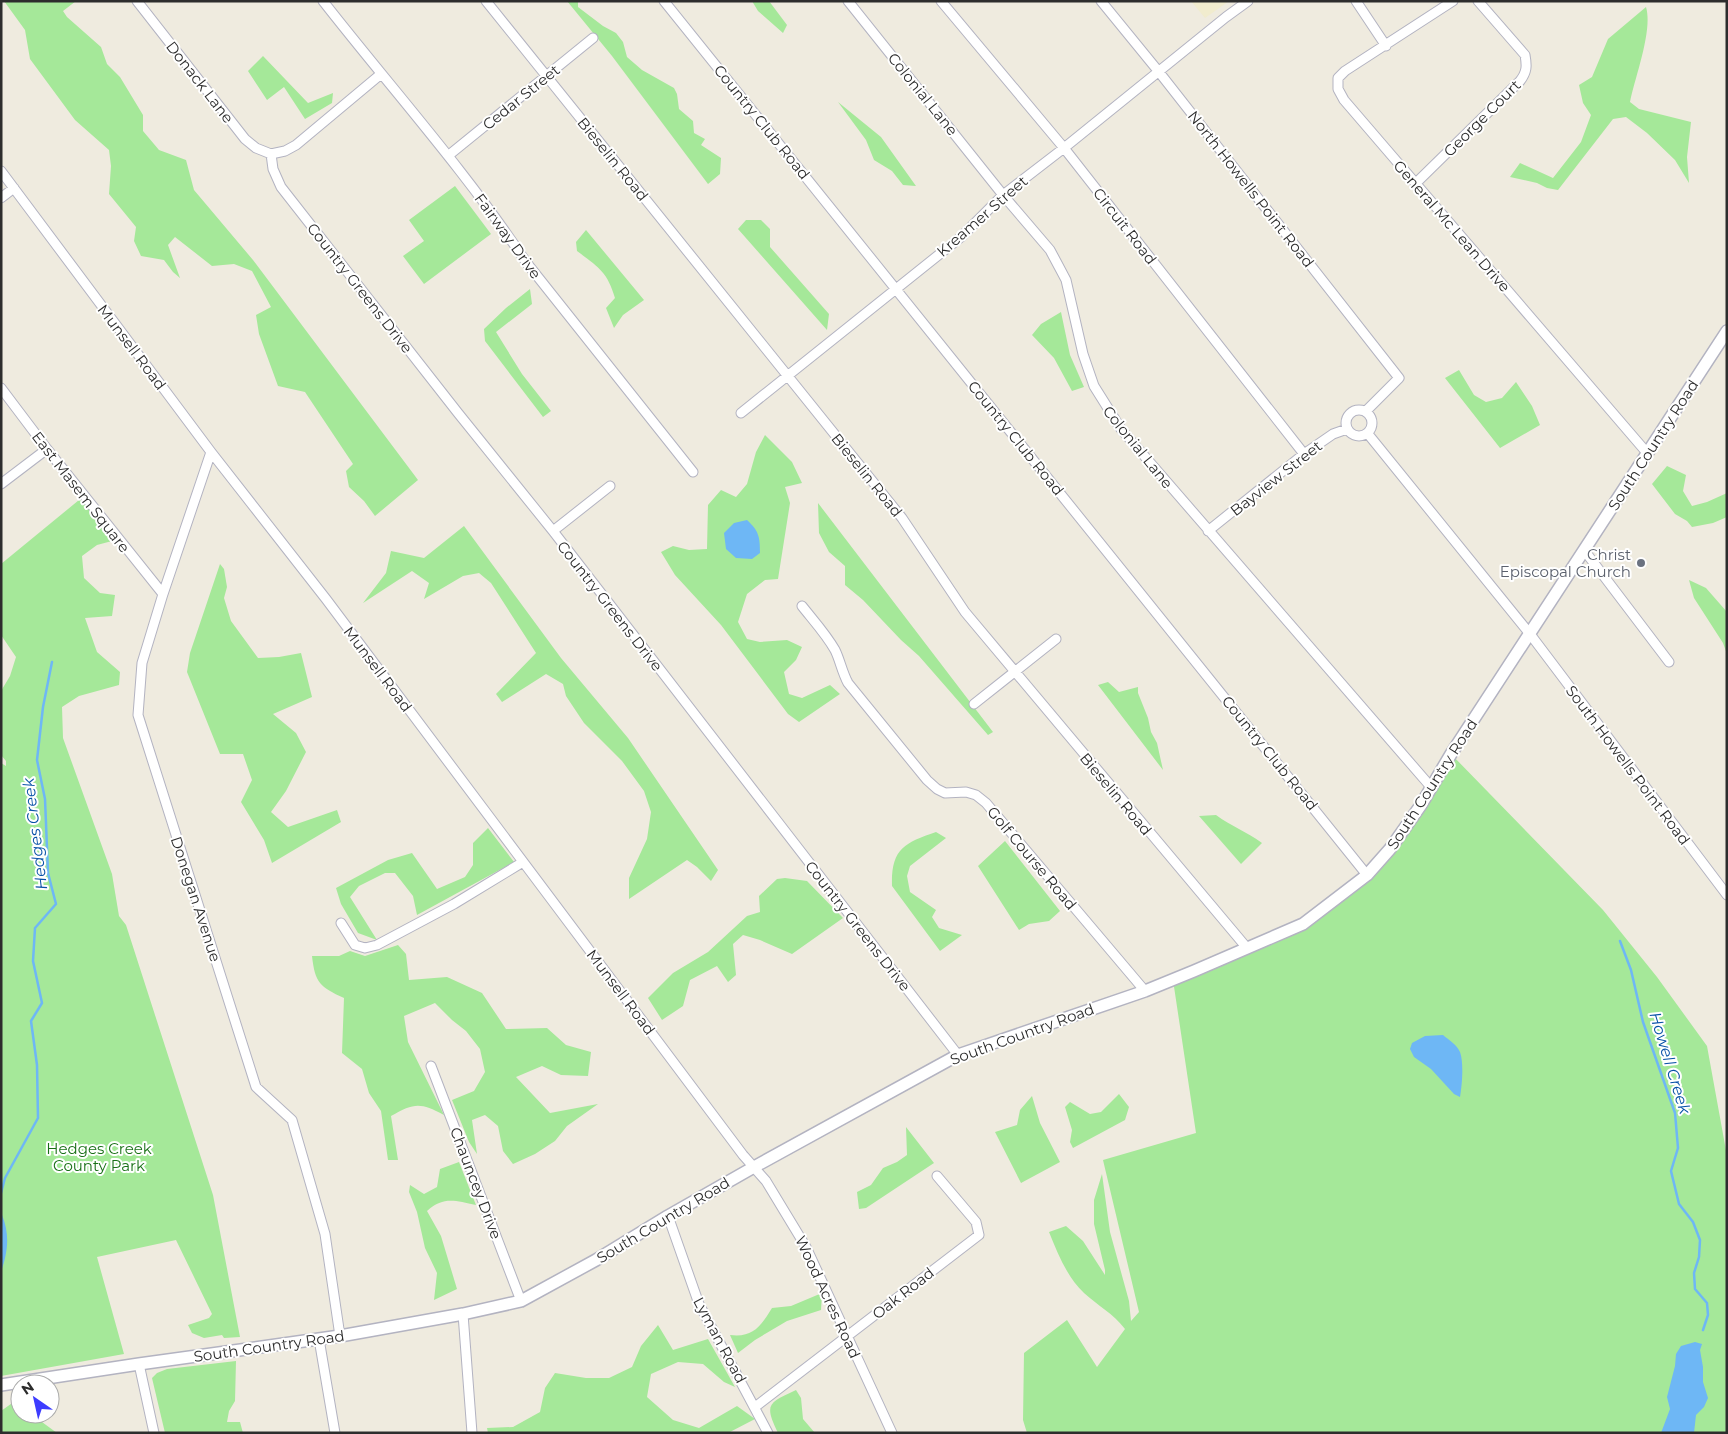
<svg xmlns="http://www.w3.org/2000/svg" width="1728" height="1434" viewBox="0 0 1728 1434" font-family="Montserrat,sans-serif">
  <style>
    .education { fill: #f1ecce }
    .green { fill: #a5e899 }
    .water { fill: #6eb7f5 }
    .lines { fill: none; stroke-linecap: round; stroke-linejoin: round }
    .stream { stroke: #6eb7f5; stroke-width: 2.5 }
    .minor-casing { stroke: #b3b3c1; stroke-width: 11 }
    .secondary-casing { stroke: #b3b3c1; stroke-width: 14 }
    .minor { stroke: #fff; stroke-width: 9 }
    .secondary { stroke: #fff; stroke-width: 11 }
    .worship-dot { fill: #6b7280; stroke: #fff; stroke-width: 2 }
    .labels { text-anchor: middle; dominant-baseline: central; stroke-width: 4; stroke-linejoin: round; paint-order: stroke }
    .street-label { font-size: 15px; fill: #2d2d2d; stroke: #fff }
    .worship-label { font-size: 15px; fill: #5b616d; stroke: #fff; text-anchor: end }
    .park-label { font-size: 15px; fill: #197017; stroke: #fff }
    .water-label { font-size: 16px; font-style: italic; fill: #0751a7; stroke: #fff }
  </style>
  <rect width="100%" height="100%" fill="#efebdf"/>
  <path class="education" d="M1191 1H1229L1205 18Z"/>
  <path class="green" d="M4 1H76L63 11 67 17 101 47 107 64 120 77 143 115V131L159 150 186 160 194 190 253 260 418 480 375 516 364 501 349 487 346 471 353 464 305 392 278 386 259 334 256 315 271 307 252 271 234 264 212 266 175 237 168 245 180 278 173 272 164 260 141 256 134 241 136 227 109 194 111 166 109 150 75 120 30 59 25 30Z
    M567 1H578V7L603 26 616 33 623 42 627 57 642 70 674 88 677 94 679 109 693 121 694 133 705 139 701 145 721 158 720 174 708 184 612 56Z
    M752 1H769L787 25 783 33 758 11Z
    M1646 7C1653 30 1635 77 1630 102L1639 109 1691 122 1687 157 1689 183 1675 160 1647 133 1626 117 1613 119 1558 190 1547 188 1537 183 1510 177 1520 163 1553 178 1581 142 1591 115 1583 103 1579 85 1592 77 1608 39Z
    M263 56 308 103 333 93 332 103 305 119 284 87 267 100 248 71Z
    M838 102 881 137 916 186 903 185 892 171 874 160 866 140Z
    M455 186 491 234 424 284 403 256 424 241 409 220Z
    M746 220H761L770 229V247L829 314 827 330 738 229Z
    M586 230 644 300 623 315 614 328 606 308 615 298C607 271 598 267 577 251L576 242Z
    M530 289 532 304 496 332 522 374 551 411 543 417 485 341 484 329 506 308Z
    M1061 312 1070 355 1084 387 1072 391 1054 358 1032 335 1041 324Z
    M1459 370 1474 395 1486 402 1502 398 1516 382 1532 406 1540 425 1500 448 1445 378Z
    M765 435 792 462 802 483 785 487 790 503 778 579 765 580 747 594 738 622 747 639 760 642 787 640 802 647 796 660 784 672 789 694 802 698 830 685 840 694 799 722 788 714 721 625 675 575 661 552 673 546 689 550 707 549 708 505 721 490 736 497 747 484 756 452Z
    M1667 466 1686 475 1683 491 1692 506 1707 502 1727 493V517L1713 523 1692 527 1687 521 1675 514 1652 484Z
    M79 500 86 503 112 541 97 545 82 556 84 578 100 593 115 595 112 616 85 618 97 652 120 672 119 685 79 696 62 707 63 738 112 874 119 916 126 925 213 1195 240 1337 224 1338 222 1335 204 1338 192 1333 188 1325 209 1318 212 1314 176 1240 97 1257 124 1354 1 1376V763L6 766V761L1 755V691L10 676 16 657 1 635V564Z
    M818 503 993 732 988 735 919 656 901 640 863 600 845 585V566L829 552 819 533Z
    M464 526 561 658 628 738 718 870 711 881 697 867 687 860 629 899V878L647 839 651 812 644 791 622 761 584 723 566 696 563 684 546 674 502 702 496 694 536 653 491 583 479 573 463 576 424 599 429 583 412 571 363 603 386 573 391 551 424 558Z
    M220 564 224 569 227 587 224 598 231 621 258 658 279 657 301 653 312 697 273 714 296 733 306 752 286 791 271 812 288 827 337 810 341 822 272 863 264 840 241 802 252 780 243 754H220L187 672 190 653Z
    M1689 580 1706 588 1727 612V654L1723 643 1694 598Z
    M1108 682 1119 692 1138 687V693L1148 718 1151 732 1157 743 1163 770 1098 685Z
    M1451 754 1603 910 1657 977 1707 1046 1727 1156V1433H1027L1023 1420 1024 1353 1067 1320 1097 1367 1125 1329C1113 1313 1098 1306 1084 1293 1067 1277 1058 1254 1049 1232L1066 1226 1083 1241 1105 1275V1270L1094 1224V1200L1102 1174 1110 1232 1129 1301 1131 1321 1139 1312 1103 1160 1196 1133 1173 980 1303 924 1367 875Z
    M1216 815C1231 826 1247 832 1262 843L1241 864 1199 816Z
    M488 828 514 862 417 915 413 896 395 873H385L359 886 350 897 377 940 358 933 341 904 336 888 388 860 412 853 437 889 465 877 473 865V843Z
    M936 832 946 838 910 866 907 876 910 892 936 910 932 917 939 928 962 935 940 951 892 886C891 849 904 843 936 832Z
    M1005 841 1060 911 1049 921 1029 924 1019 930 978 866Z
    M785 878 807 881 843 918 792 954 760 940 743 935 733 944 736 975 728 982 717 966 690 980 683 1006 662 1020 648 998 673 973 708 952 747 916 760 912 759 896 777 879Z
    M398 945 406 954 409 980 447 977 482 993 506 1029 547 1028 566 1045 591 1052 588 1076 561 1075 542 1066 516 1077 550 1113 598 1104 567 1126 555 1141 535 1154 513 1164 503 1151 498 1126 485 1115 472 1120 477 1154 469 1142 452 1100 474 1091 485 1072 480 1049 466 1031 452 1020 435 1003 404 1016 408 1042 444 1115C420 1102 414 1103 391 1116L398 1160H388L381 1111 369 1093 362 1069 342 1053 344 998C320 987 315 983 312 956H339L350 951 365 956Z
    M1119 1094 1129 1107 1125 1120 1073 1148 1070 1142 1072 1130 1065 1107 1070 1102 1090 1114 1101 1112Z
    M1032 1096 1040 1123 1060 1162 1021 1183 995 1132 1017 1125 1020 1110Z
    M906 1127 934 1163 866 1208 859 1209 857 1192 871 1185 883 1168 897 1162 907 1155Z
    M459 1162 476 1205C455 1201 444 1196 427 1211L441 1236 457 1289 434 1300 437 1273 425 1248 417 1212 409 1192 410 1185 424 1194 437 1187 440 1169Z
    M822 1293 821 1310 787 1321 755 1340 738 1353 730 1335C753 1338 761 1326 772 1308L791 1306Z
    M658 1325 673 1350 708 1339 735 1387 724 1382 703 1364 678 1362 651 1374 647 1397 673 1420 699 1428 737 1406 755 1419 728 1433H488L487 1428 513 1427 540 1412 545 1388 555 1373 586 1378H609L632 1367 641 1346Z
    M236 1361 235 1401 229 1411 227 1422H240L243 1433H165L152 1378 157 1373 167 1369Z
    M796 1390 801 1398 803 1419 815 1433H778C764 1404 768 1403 796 1390Z
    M15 1401 20 1406V1414H31L57 1433H1V1411Z"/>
  <path class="water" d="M747 520C759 531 760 537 760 553L752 559 736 558 726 549 724 533 734 523Z
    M1443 1035C1449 1040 1457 1045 1460 1052 1464 1063 1462 1086 1460 1097L1454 1094 1431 1069 1414 1057 1410 1049 1412 1043 1425 1036Z
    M1 1215H2C10 1235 8 1251 1 1272Z
    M1695 1342 1702 1344 1700 1350 1703 1367V1382L1708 1398 1704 1407 1696 1415 1694 1433H1661L1670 1409 1667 1397 1675 1366 1676 1354 1681 1346Z"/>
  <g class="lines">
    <path class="stream" d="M1620 941 1631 970 1643 1022 1675 1113 1678 1148 1671 1171 1679 1204 1693 1222 1700 1240 1699 1257 1694 1273 1695 1289 1707 1303 1708 1315 1703 1330
      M1 1193 5 1178 38 1118 37 1065 31 1021 42 1003 33 961 35 928 56 904 48 873 45 799 37 760 43 707 52 662"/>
    <g class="minor-casing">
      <path id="minor" d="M137 1 245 139 256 148 271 154
        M323 1C391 88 465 170 526 262L693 472
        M486 1 902 518 965 612 1247 948
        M664 1 1367 875
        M848 1 1003 195 1050 250 1066 280 1083 354 1094 386 1121 429 1431 787
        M941 1 1064 148 1304 454
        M1101 1 1159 72 1399 378 1366 411
        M1356 1 1386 46
        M1453 1 1345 71 1338 78V89L1344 100 1648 454
        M271 154 273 169 281 187 458 413 553 531 958 1055
        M271 154 285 151 296 145 381 74
        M449 155 593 38
        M1 171 211 452 326 599 743 1155 766 1181 806 1247 892 1433
        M1416 183 1520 81C1527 72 1527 66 1525 55L1478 1
        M1 198 14 188
        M1 388 47 449 163 594
        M1346 423a13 13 0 1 1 26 0a13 13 0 1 1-26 0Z
        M741 413 961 237 1003 195 1064 148 1226 17 1248 1
        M1368 434 1530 634 1727 895
        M211 452 163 594 142 663 138 715 256 1087 292 1120 325 1234 340 1336
        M1 484 47 449
        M553 531 610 486
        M1208 531 1304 454 1333 434 1347 429
        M1584 550 1669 662
        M802 606C813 620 826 634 835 650 840 660 842 672 848 683L927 780 937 789 945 793 966 792 976 795 986 803 1145 991
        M974 704 1056 639
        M341 923 355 945 365 948 377 945 454 904 523 862
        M431 1066 521 1301
        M668 1216 699 1304 768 1433
        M463 1314 472 1433
        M319 1339 335 1433
        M139 1364 154 1433
        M755 1407 979 1235 976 1222 937 1176"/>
    </g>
    <g class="secondary-casing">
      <path id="secondary" d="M1 1385 139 1364 340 1336 463 1314 521 1301 596 1260 668 1216 754 1167 958 1055 1145 991 1194 971 1303 924 1367 875 1390 849 1421 805 1451 754 1727 331"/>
    </g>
    <use href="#minor" class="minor"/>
    <use href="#secondary" class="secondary"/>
  </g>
  <circle class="worship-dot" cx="1641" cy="563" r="5"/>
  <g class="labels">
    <g class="street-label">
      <text transform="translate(200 82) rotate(52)">Donack Lane</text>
      <text transform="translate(923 94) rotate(51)">Colonial Lane</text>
      <text transform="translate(521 97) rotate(-39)">Cedar Street</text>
      <text transform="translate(1482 118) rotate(-45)">George Court</text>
      <text transform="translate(762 122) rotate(51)">Country Club Road</text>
      <text transform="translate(613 159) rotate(51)">Bieselin Road</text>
      <text transform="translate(1251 189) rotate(52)">North Howells Point Road</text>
      <text transform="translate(982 216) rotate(-41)">Kreamer Street</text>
      <text transform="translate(1125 226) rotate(52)">Circuit Road</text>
      <text transform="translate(1452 226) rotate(49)">General Mc Lean Drive</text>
      <text transform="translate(508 236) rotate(54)">Fairway Drive</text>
      <text transform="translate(360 288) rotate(52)">Country Greens Drive</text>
      <text transform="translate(132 347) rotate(53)">Munsell Road</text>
      <text transform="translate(1016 438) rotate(51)">Country Club Road</text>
      <text transform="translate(1653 445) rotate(-57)">South Country Road</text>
      <text transform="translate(1138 447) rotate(51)">Colonial Lane</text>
      <text transform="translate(867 475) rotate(51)">Bieselin Road</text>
      <text transform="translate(1276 478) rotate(-38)">Bayview Street</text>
      <text transform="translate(81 492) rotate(52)">East Masem Square</text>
      <text transform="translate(610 606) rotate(52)">Country Greens Drive</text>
      <text transform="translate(378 669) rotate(53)">Munsell Road</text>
      <text transform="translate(1270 753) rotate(51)">Country Club Road</text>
      <text transform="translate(1628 765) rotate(53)">South Howells Point Road</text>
      <text transform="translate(1432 784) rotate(-57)">South Country Road</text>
      <text transform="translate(1116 794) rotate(50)">Bieselin Road</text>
      <text transform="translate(1032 858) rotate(50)">Golf Course Road</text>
      <text transform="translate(196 899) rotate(72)">Donegan Avenue</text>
      <text transform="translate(858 926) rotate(52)">Country Greens Drive</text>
      <text transform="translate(621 992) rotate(53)">Munsell Road</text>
      <text transform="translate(1022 1034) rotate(-20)">South Country Road</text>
      <text transform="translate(476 1183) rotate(69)">Chauncey Drive</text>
      <text transform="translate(663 1220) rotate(-31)">South Country Road</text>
      <text transform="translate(903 1293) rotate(-38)">Oak Road</text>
      <text transform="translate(828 1297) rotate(65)">Wood Acres Road</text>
      <text transform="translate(720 1340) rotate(62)">Lyman Road</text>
      <text transform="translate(269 1346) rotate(-8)">South Country Road</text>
    </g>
    <g class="worship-label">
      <text x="1631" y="554">Christ<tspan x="1631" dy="17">Episcopal Church</tspan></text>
    </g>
    <g class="park-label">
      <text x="99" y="1148">Hedges Creek<tspan x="99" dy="17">County Park</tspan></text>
    </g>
    <g class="water-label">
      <text transform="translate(35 834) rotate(-97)">Hedges Creek</text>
      <text transform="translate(1670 1063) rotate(73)">Howell Creek</text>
    </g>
  </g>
  <rect width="1728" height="1434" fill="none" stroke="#2d2d2d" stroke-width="5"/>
  <g transform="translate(35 1399) rotate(326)"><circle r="24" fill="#ffffff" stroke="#ababab"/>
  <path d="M0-4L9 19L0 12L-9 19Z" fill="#3d3cff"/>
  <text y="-8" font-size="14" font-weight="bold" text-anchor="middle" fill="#2d2d2d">N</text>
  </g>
</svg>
